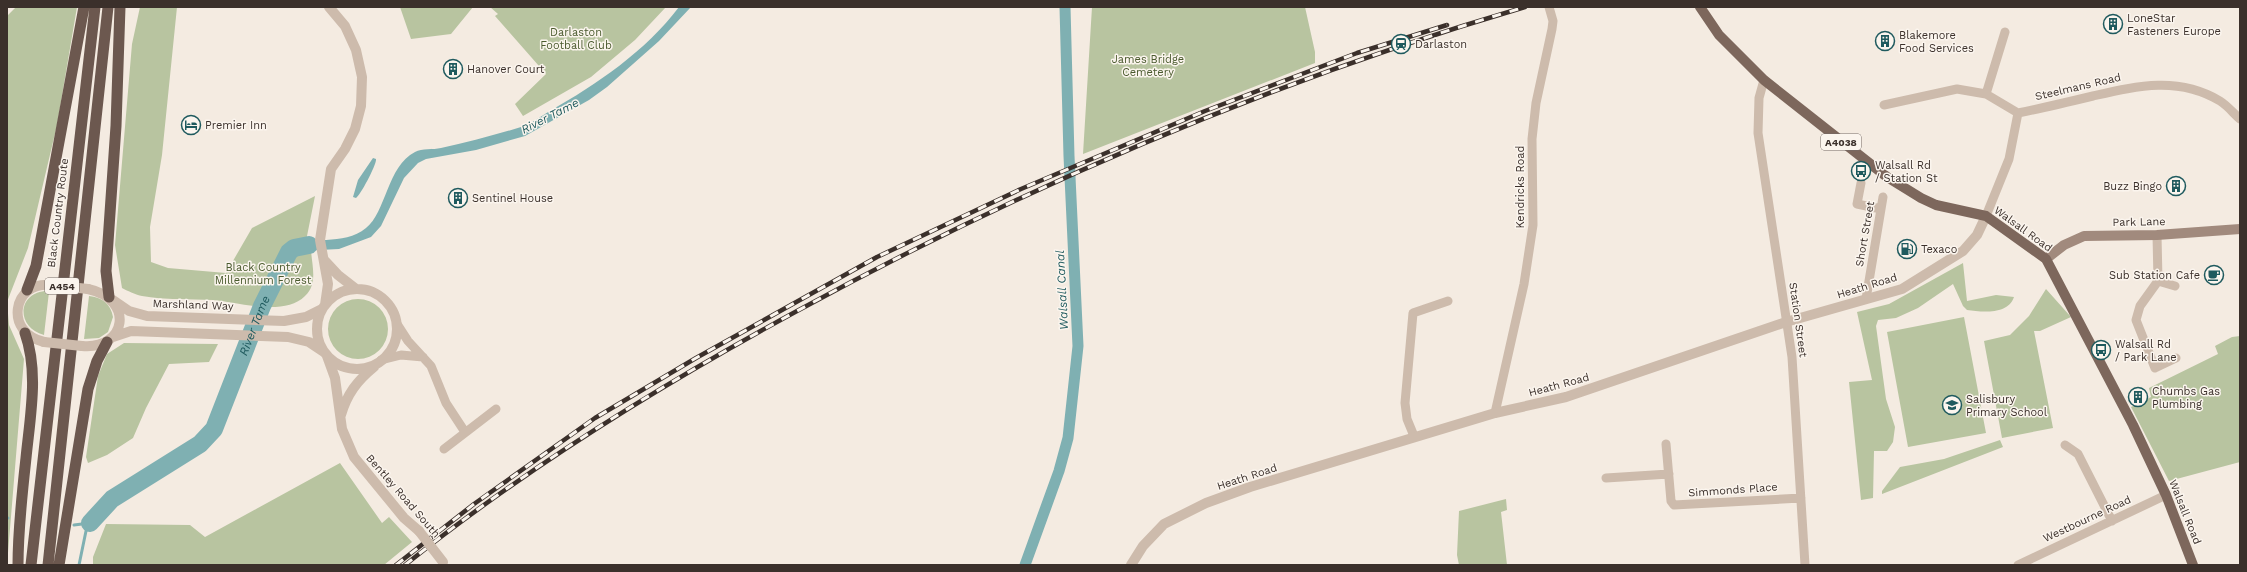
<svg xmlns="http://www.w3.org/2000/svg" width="2247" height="572" viewBox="0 0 2247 572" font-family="'Work Sans',sans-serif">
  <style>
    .green { fill: #b8c4a0 }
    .water { fill: #7fb0b2 }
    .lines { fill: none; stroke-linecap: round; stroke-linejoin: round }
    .stream { stroke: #7fb0b2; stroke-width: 3 }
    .canal { stroke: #7fb0b2; stroke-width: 11 }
    .river { stroke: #7fb0b2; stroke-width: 18 }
    .minor { stroke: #cdbbac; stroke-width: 9 }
    .tertiary { stroke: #cdbbac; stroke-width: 10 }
    .secondary { stroke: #a18a7d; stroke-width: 10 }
    .primary { stroke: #7d675c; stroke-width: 10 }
    .trunk { stroke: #6c584f; stroke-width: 11 }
    .rail-casing { stroke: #3b302b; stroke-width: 4.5 }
    .rail { stroke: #fbf5ee; stroke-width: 3; stroke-dasharray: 9; stroke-linecap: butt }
    .tertiary-bridge { stroke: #cdbbac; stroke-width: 10 }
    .labels { text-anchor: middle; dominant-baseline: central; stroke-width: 3; stroke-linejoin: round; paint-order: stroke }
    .shield { fill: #fbf5ee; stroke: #756b66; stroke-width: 1 }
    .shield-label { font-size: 10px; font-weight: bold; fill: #3b302b }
    .poi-label { font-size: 11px; fill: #3b302b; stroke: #fbf5ee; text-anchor: start }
    .park-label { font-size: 11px; fill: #4a5a2e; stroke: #fbf5ee }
    .street-label { font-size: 11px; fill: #3b302b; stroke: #fbf5ee }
    .water-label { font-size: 12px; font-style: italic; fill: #1f5a5e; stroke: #fbf5ee }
  </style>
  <rect width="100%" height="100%" fill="#f4ebe1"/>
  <path class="green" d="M16 7H77L57 125 28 248 7 302 9 325 24 359 7 565V16Z
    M140 7H177L162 155 150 227 151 262 168 268 226 273 252 228 315 196 306 241 295 243 298 251 311 250C312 266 318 284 305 296 284 317 238 302 213 300 189 299 165 300 142 296 136 295 128 291 122 288L115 245 132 44Z
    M400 7H473L451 34 411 39Z
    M490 7H666L635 40 591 77 523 116 515 104 546 74 495 16 498 14Z
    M1092 7H1305L1315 52V63L1083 154Z
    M1963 263 1967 301 1996 295 2014 297C2008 315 1982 312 1967 310L1963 306 1953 284 1918 308 1896 318 1878 320 1876 326 1886 399 1895 427 1893 442 1887 451H1874L1873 498 1861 500 1849 382 1872 380 1857 312 1889 304Z
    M2046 289 2071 317 2040 331H2034L2053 428 2002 438 1984 341 2010 335 2029 316Z
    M49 291V292L44 335C14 327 18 290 49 291Z
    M89 296C102 297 111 304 113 317L108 332 99 338 84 339Z
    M328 329a30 30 0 1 1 60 0a30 30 0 1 1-60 0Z
    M1964 317 1986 433 1908 447 1887 332Z
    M2240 336V462L2169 481 2131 407 2151 397 2149 388 2218 354 2215 346 2232 337Z
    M124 343 218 344 209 362 169 364 146 408 133 438 107 455 88 463 86 457 98 376 107 354Z
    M2000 440 2003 447 1882 494V491L1900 467 1944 459Z
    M340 463 382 523 389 517 412 542 384 565H93V557L106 524 190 525 205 537Z
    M1506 499 1507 510 1501 512 1507 565H1459L1457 555 1459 511Z"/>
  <path class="water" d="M679 7H691L659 41 607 87 589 100 525 136 476 150 426 159 418 163 404 178 381 226 371 237 339 249 299 251 292 257 285 249C310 234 343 247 366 228 386 213 387 166 415 152 422 148 433 150 441 148 468 142 495 135 521 127 531 124 541 116 550 111 597 84 646 51 679 7Z
    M373 158 376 159C377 164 360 196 356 198L353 197 358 180Z"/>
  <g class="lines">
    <path class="stream" d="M7 518H8
      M74 525 90 523
      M79 565 86 531 90 523"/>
    <path class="canal" d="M1025 565 1059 471 1068 438 1078 346 1069 156 1065 7"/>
    <path class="river" id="s1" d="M90 523 112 499 200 444 214 429 262 306 289 252 294 248 309 245"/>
    <path class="minor" d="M2005 32 1986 94 2018 113
      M1764 80 1759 98 1758 133 1792 357 1805 565
      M1884 105 1957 89 1986 94
      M2018 113C2043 108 2068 102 2093 96 2137 86 2178 76 2220 101 2228 106 2233 113 2240 119
      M1861 183 1857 204 1881 209
      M1986 216 2009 159 2018 113
      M2157 235 2158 281 2140 306 2136 320 2155 368 2176 358
      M2158 281 2175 286
      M1866 299 1883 197
      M397 324 408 341 431 366 446 403 465 432
      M381 360 401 355 423 357
      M1495 413 1524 284 1533 225 1532 139 1536 103 1552 29 1553 21 1549 7
      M1414 436 1407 419 1405 403 1413 313 1448 301
      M1666 444 1671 501 1674 505 1801 498
      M2065 445 2078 454 2112 521
      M444 449 496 409
      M1606 478 1669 474
      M2018 565 2166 495"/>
    <path class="tertiary" d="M325 261 338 275 356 289
      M317 329a40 40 0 1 1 80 0a40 40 0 1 1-80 0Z
      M113 300 129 311 147 316 284 321 306 317 322 309
      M325 305 328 284 320 240 331 169 345 149 355 129 361 106 362 77 356 50 345 26 329 7
      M113 337 131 331 288 337 309 342 324 352
      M44 342C4 333 12 281 51 285
      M82 346C127 350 135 299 88 289
      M327 356 335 378 342 429 354 457 404 518 419 531
      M341 415C347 394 357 381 374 367
      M1131 565 1143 546 1164 524 1206 503 1250 487 1495 413 1566 397 1786 322 1902 289 1963 251 1977 235 1986 216"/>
    <path class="secondary" d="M2046 259 2064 245 2084 236 2157 235 2240 229"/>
    <path class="primary" d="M1700 7 1719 35 1764 80 1887 177 1921 198 1936 205 1986 216 2046 259 2133 425 2166 495 2193 565"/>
    <path class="trunk" d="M27 290 36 266 84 7
      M109 297 106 271 116 126 120 7
      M18 565C18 529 22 494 26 458 30 417 39 372 25 333
      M31 565 95 7
      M48 565 108 7
      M59 565 88 389 97 361 107 342"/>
    <g class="rail-casing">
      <path id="rail" d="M396 565 474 504 595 418 696 358 877 257 1021 189 1205 111 1357 53 1447 25
        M405 565C527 467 661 385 797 311 1028 185 1273 81 1525 7"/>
    </g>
    <use href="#rail" class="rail"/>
    <path class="tertiary-bridge" d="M51 285 88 289
      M44 342 82 346
      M419 531 443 562"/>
  </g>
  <defs>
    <g id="building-ring" transform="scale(1)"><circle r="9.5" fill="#fbf5ee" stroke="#1f5a5e" stroke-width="1.5"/><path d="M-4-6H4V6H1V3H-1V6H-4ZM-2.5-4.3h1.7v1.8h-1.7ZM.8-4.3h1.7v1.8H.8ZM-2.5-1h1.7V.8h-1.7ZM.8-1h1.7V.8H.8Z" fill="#1f5a5e"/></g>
    <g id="station-ring" transform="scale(1)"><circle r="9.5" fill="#fbf5ee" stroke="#1f5a5e" stroke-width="1.5"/><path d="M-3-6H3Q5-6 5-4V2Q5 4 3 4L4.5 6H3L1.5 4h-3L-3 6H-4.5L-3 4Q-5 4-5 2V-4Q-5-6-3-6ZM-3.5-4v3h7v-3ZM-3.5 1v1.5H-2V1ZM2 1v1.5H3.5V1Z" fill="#1f5a5e"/></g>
    <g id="hotel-ring" transform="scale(1)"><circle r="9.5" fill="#fbf5ee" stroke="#1f5a5e" stroke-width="1.5"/><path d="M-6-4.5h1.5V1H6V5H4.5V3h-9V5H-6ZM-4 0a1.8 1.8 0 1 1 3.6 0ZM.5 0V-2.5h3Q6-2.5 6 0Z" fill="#1f5a5e"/></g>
    <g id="bus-ring" transform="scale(1)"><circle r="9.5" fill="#fbf5ee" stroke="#1f5a5e" stroke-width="1.5"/><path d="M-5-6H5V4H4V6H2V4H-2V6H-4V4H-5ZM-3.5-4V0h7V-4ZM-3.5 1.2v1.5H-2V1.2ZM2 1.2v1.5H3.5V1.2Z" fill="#1f5a5e"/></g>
    <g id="fuel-ring" transform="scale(1)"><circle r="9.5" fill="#fbf5ee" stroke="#1f5a5e" stroke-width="1.5"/><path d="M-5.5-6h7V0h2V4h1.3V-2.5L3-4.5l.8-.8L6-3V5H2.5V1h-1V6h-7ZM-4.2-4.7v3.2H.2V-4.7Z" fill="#1f5a5e"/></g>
    <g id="cafe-ring" transform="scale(1)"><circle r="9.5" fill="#fbf5ee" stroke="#1f5a5e" stroke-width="1.5"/><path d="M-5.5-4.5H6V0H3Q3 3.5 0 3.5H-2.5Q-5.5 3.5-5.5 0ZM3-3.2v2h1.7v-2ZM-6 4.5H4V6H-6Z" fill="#1f5a5e"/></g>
    <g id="school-ring" transform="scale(1)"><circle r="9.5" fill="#fbf5ee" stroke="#1f5a5e" stroke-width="1.5"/><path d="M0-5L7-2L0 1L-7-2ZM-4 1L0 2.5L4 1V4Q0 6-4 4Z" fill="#1f5a5e"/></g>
  </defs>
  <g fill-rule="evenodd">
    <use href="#building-ring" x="2113" y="24"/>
    <use href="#building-ring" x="1885" y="41"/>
    <use href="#station-ring" x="1401" y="44"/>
    <use href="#building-ring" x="453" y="69"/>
    <use href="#hotel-ring" x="191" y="125"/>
    <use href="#bus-ring" x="1861" y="171"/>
    <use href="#building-ring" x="2176" y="186"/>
    <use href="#building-ring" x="458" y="198"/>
    <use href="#fuel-ring" x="1907" y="249"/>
    <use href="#cafe-ring" x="2214" y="275"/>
    <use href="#bus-ring" x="2101" y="350"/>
    <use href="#building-ring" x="2138" y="397"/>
    <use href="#school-ring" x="1952" y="405"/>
  </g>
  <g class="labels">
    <g class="shield">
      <rect x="1821" y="134" width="40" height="16" rx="3"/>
      <rect x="45" y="278" width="34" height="16" rx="3"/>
    </g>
    <g class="shield-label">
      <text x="1841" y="142">A4038</text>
      <text x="62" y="286">A454</text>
    </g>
    <g class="poi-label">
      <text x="2127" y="18">LoneStar<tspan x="2127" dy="13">Fasteners Europe</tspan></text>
      <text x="1899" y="35">Blakemore<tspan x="1899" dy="13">Food Services</tspan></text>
      <text x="1415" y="44">Darlaston</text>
      <text x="467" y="69">Hanover Court</text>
      <text x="205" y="125">Premier Inn</text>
      <text x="1875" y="165">Walsall Rd<tspan x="1875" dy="13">/ Station St</tspan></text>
      <text x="2162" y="186" text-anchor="end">Buzz Bingo</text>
      <text x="472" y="198">Sentinel House</text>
      <text x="1921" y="249">Texaco</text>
      <text x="2200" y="275" text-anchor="end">Sub Station Cafe</text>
      <text x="2115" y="344">Walsall Rd<tspan x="2115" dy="13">/ Park Lane</tspan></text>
      <text x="2152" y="391">Chumbs Gas<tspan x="2152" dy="13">Plumbing</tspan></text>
      <text x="1966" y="399">Salisbury<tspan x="1966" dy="13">Primary School</tspan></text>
    </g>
    <g class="park-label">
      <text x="576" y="32">Darlaston<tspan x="576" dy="13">Football Club</tspan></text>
      <text x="1148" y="59">James Bridge<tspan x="1148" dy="13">Cemetery</tspan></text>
      <text x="263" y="267">Black Country<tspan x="263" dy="13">Millennium Forest</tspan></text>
    </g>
    <g class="street-label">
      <text transform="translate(2078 87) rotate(-13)">Steelmans Road</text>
      <text transform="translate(1520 187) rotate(-90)">Kendricks Road</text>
      <text transform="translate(58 213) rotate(-83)">Black Country Route</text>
      <text transform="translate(2139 222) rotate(-1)">Park Lane</text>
      <text transform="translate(2023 229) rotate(36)">Walsall Road</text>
      <text transform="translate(1865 234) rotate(-80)">Short Street</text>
      <text transform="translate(1867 286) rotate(-17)">Heath Road</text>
      <text transform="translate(193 305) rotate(2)">Marshland Way</text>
      <text transform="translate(1798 320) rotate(82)">Station Street</text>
      <text transform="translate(1559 385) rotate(-15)">Heath Road</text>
      <text transform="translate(1247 477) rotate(-18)">Heath Road</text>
      <text transform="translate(1733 490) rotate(-4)">Simmonds Place</text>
      <text transform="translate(403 496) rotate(49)">Bentley Road South</text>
      <text transform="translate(2185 512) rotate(68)">Walsall Road</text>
      <text transform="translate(2087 519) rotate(-25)">Westbourne Road</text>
    </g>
    <g class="water-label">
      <text transform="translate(550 116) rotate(-27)">River Tame</text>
      <text transform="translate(1062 290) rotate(-93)">Walsall Canal</text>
      <text stroke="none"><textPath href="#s1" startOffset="268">River Tame</textPath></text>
    </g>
  </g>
  <rect width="2247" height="572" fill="none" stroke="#3b302b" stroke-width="16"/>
</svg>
